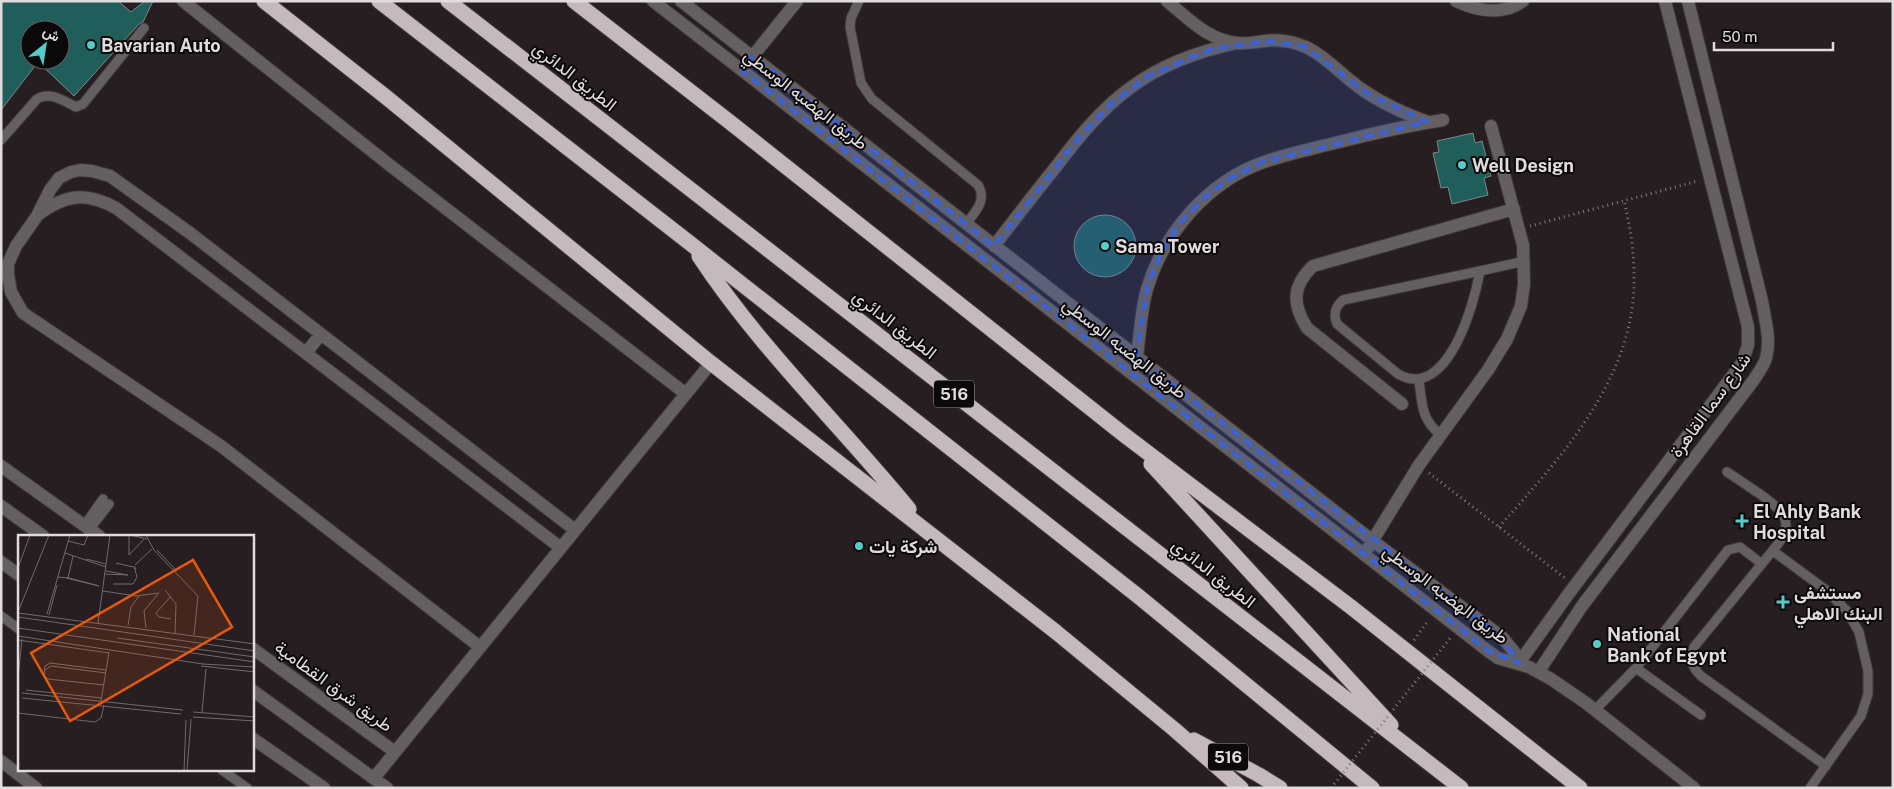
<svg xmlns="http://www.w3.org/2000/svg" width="1894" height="789" viewBox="0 0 1894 789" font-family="'Public Sans',Vazirmatn,sans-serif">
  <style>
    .building { fill: #205e5c; stroke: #7c8887; fill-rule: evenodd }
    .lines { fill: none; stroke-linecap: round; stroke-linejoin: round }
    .lane-casing { stroke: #40383b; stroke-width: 11 }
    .street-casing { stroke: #40383b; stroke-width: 14 }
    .highway-casing { stroke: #40383b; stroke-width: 17 }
    .path { stroke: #827b7e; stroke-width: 3; stroke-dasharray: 1 4; stroke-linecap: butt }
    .lane { stroke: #646061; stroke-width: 9 }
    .street { stroke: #646061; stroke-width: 12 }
    .highway { stroke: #c4b9bd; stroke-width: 15 }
    .path-bridge { stroke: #827b7e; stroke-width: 3; stroke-dasharray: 1 4; stroke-linecap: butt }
    .marked { fill: #3a63d9; fill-opacity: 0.2; stroke: #3a63d9; stroke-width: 4; stroke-dasharray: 10 6; stroke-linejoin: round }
    .poi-dot { fill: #53cdca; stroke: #0c090a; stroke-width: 2 }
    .labels { text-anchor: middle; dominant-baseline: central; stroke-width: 4; stroke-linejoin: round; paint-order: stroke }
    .shield { fill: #0c090a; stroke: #a09c9e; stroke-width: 1 }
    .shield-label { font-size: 16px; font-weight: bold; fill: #e0dbdd }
    .poi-label { font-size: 18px; font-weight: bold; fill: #e0dbdd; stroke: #0c090a; text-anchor: start }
    .street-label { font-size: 18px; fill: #e0dbdd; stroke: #0c090a }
    .inset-road { fill: none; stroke: #706a6c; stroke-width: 1 }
    .view { fill: #e8590c; fill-opacity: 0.15; stroke: #e8590c; stroke-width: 2.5 }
    .inset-edge { fill: none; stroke: #e0dbdd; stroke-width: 2.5 }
  </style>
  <rect width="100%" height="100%" fill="#261e21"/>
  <path class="building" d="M1 1H118L131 12 145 1H153L143 22 139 24 74 96 38 62 1 110ZM30 30H60V60H30Z
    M1473 133 1475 143 1482 141 1491 176 1484 178 1488 195 1452 204 1448 187 1441 188 1433 153 1439 152 1437 141Z
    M1074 246a31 31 0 1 1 62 0a31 31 0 1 1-62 0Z"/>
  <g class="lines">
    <g class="lane-casing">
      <path id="lane" d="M859 1 851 18 850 27 861 83 872 99 978 185C987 200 976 211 966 224
        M1 140 37 99C50 91 64 101 76 107L83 104 144 28
        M1480 271C1474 305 1447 402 1398 374L1337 324C1333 314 1335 307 1343 300Z
        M1480 271 1525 261
        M1419 380C1422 403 1421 420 1441 435
        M1727 472C1738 479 1749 487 1760 494 1779 508 1797 520 1778 544L1694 647C1690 658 1692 668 1701 676L1826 766
        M84 526 103 499
        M89 530 109 504
        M1773 551 1826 590 1847 611 1859 632 1868 671V694L1861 716 1810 788
        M1 616 19 629
        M1636 668 1701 715
        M1595 710 1636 668 1728 550 1740 547 1762 564
        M222 770 247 788"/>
    </g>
    <g class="street-casing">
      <path id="street" d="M183 1 387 163 686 394
        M653 1 1488 651 1498 658 1529 667 1551 679 1586 703 1694 788
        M681 1 1373 541 1502 637 1515 653 1519 663
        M1167 1C1189 19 1209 41 1238 43 1247 44 1256 42 1265 41 1278 39 1294 42 1306 47 1323 55 1336 69 1351 81 1374 100 1400 112 1428 122
        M1456 1C1477 11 1503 16 1523 1
        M748 62 797 1
        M39 214C66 194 86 192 116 208L561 548
        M994 246C1014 220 1034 194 1055 168 1077 139 1100 110 1130 88 1162 64 1199 51 1237 43
        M306 353 321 334
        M1137 357C1140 334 1141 310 1147 289 1164 232 1209 181 1264 162 1287 154 1311 149 1335 143 1370 134 1406 126 1443 120
        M1402 404 1307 328C1292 304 1292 286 1313 266L1514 209
        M1 466 99 536
        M1 506 43 536
        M1368 548 1419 465 1488 370 1507 339 1521 306 1524 284 1523 245 1491 126
        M1 562 19 575
        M480 647 221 446 23 313 11 292 8 274V264L16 246 37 216 50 190 59 178 71 172 80 170 92 171 110 176 190 233 575 530
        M252 648 395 752
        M1519 663 1567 596 1742 363 1748 345V327L1665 1
        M1539 671 1582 606 1753 381C1757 375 1762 368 1765 361 1772 342 1765 320 1762 301L1688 1
        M252 690 387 788
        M252 738 324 788
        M1 761 36 788
        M374 778 711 363"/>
    </g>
    <g class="highway-casing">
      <path id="highway" d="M264 1 386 97 711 363 1056 632 1175 730 1241 788
        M379 1 691 244 1138 596 1372 788
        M448 1 1461 788
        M574 1 731 123 1123 434 1351 607 1580 788
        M699 256C759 347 840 425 909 509
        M1151 464 1391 725
        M1194 740 1259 775 1280 788"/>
    </g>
    <path class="path" d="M1530 226 1698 181
      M1429 473 1565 578
      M1499 527C1562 456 1636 377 1634 276 1634 250 1630 226 1624 200
      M1414 640 1428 621"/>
    <use href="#lane" class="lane"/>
    <use href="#street" class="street"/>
    <use href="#highway" class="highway"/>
    <path class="path-bridge" d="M1331 788 1451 637"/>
  </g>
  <path class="marked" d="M1266 41 1304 46 1369 94 1428 122 1263 162 1231 178 1203 199 1179 225 1160 256 1147 289 1137 357 1502 637 1519 663 1488 651 741 70 753 56 994 246 1079 137 1112 103 1149 75 1214 48Z"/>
  <g class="poi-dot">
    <circle cx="91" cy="45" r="5"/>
    <circle cx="1462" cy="165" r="5"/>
    <circle cx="1105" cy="246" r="5"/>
    <path d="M1739.5 513.5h5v5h5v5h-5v5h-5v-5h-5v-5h5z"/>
    <circle cx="859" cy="546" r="5"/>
    <path d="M1780.5 594.5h5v5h5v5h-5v5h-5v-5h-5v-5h5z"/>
    <circle cx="1597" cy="644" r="5"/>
  </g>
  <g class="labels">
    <g class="shield">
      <rect x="934" y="380.5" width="40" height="27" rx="4"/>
      <rect x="1208" y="743.5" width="40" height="27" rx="4"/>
    </g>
    <g class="shield-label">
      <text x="954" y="394">516</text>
      <text x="1228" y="757">516</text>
    </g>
    <g class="poi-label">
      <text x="101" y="45">Bavarian Auto</text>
      <text x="1472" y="165">Well Design</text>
      <text x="1115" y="246">Sama Tower</text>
      <text x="1753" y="511">El Ahly Bank<tspan x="1753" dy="21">Hospital</tspan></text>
      <text x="869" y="546">شركة يات</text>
      <text x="1794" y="592">مستشفى<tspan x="1794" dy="21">البنك الاهلي</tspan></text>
      <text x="1607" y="634">National<tspan x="1607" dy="21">Bank of Egypt</tspan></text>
    </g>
    <g class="street-label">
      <text transform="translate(575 76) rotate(38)">الطريق الدائري</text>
      <text transform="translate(806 99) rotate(38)">طريق الهضبه الوسطي</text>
      <text transform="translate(895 324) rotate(38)">الطريق الدائري</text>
      <text transform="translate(1125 348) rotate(38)">طريق الهضبه الوسطي</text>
      <text transform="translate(1710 405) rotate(-54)">شارع سما القاهرة</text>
      <text transform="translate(1214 573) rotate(38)">الطريق الدائري</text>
      <text transform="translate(1446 594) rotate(37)">طريق الهضبه الوسطي</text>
      <text transform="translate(334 686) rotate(36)">طريق شرق القطامية</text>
    </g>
  </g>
  <g transform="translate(18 535)">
    <rect width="236" height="236" fill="#261e21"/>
    <path class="inset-road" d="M111 0V20L127 3M112 0 129 4M128 0 136 15 180 61 176 100M50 6 66 10 70 0M139 15 159 36M47 18 88 32M68 24 88 29M98 28 115 32M117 30 134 14M0 33 12 0M87 39 110 40 88 36M39 42 51 43 81 51 48 43M50 43 55 21M95 49H115L119 42 116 31 118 34M147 55 158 69 157 98M85 56 118 61 141 58M153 61 138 78 141 82 153 84M0 77 31 0M0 78 237 109M29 79 52 0M31 80 39 50M0 82 237 116M80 88 92 0M110 90 113 72 121 61M0 93 237 127M128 93 126 76 140 59M0 101 185 129 237 132M99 103 237 122M0 105 91 118M183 131 237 137M27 135 33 131 88 138M0 143 4 104M86 150 30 144 26 141 27 131 32 128 88 135M8 155 84 163M4 158 165 175M4 163 163 179M83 166 91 117M175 177 237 182M184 177 188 134M0 178 77 187 83 183 86 170M175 182 237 186M166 236 168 185M169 236 173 184"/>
    <path class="view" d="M175 25 214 92 52 186 13 118Z"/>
    <rect width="236" height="236" class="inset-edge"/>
  </g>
  <rect width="1894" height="789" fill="none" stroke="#e0dbdd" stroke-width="5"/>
  <g transform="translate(45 45) rotate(30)"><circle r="24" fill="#0c090a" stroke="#615d5e"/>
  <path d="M0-4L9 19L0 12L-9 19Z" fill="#53cdca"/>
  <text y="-8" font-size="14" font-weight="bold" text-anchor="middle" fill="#e0dbdd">ش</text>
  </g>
  <path d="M1714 42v8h119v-8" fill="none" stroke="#e0dbdd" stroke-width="2.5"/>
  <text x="1722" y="42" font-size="15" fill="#e0dbdd" stroke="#0c090a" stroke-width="4" paint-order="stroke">50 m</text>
</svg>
